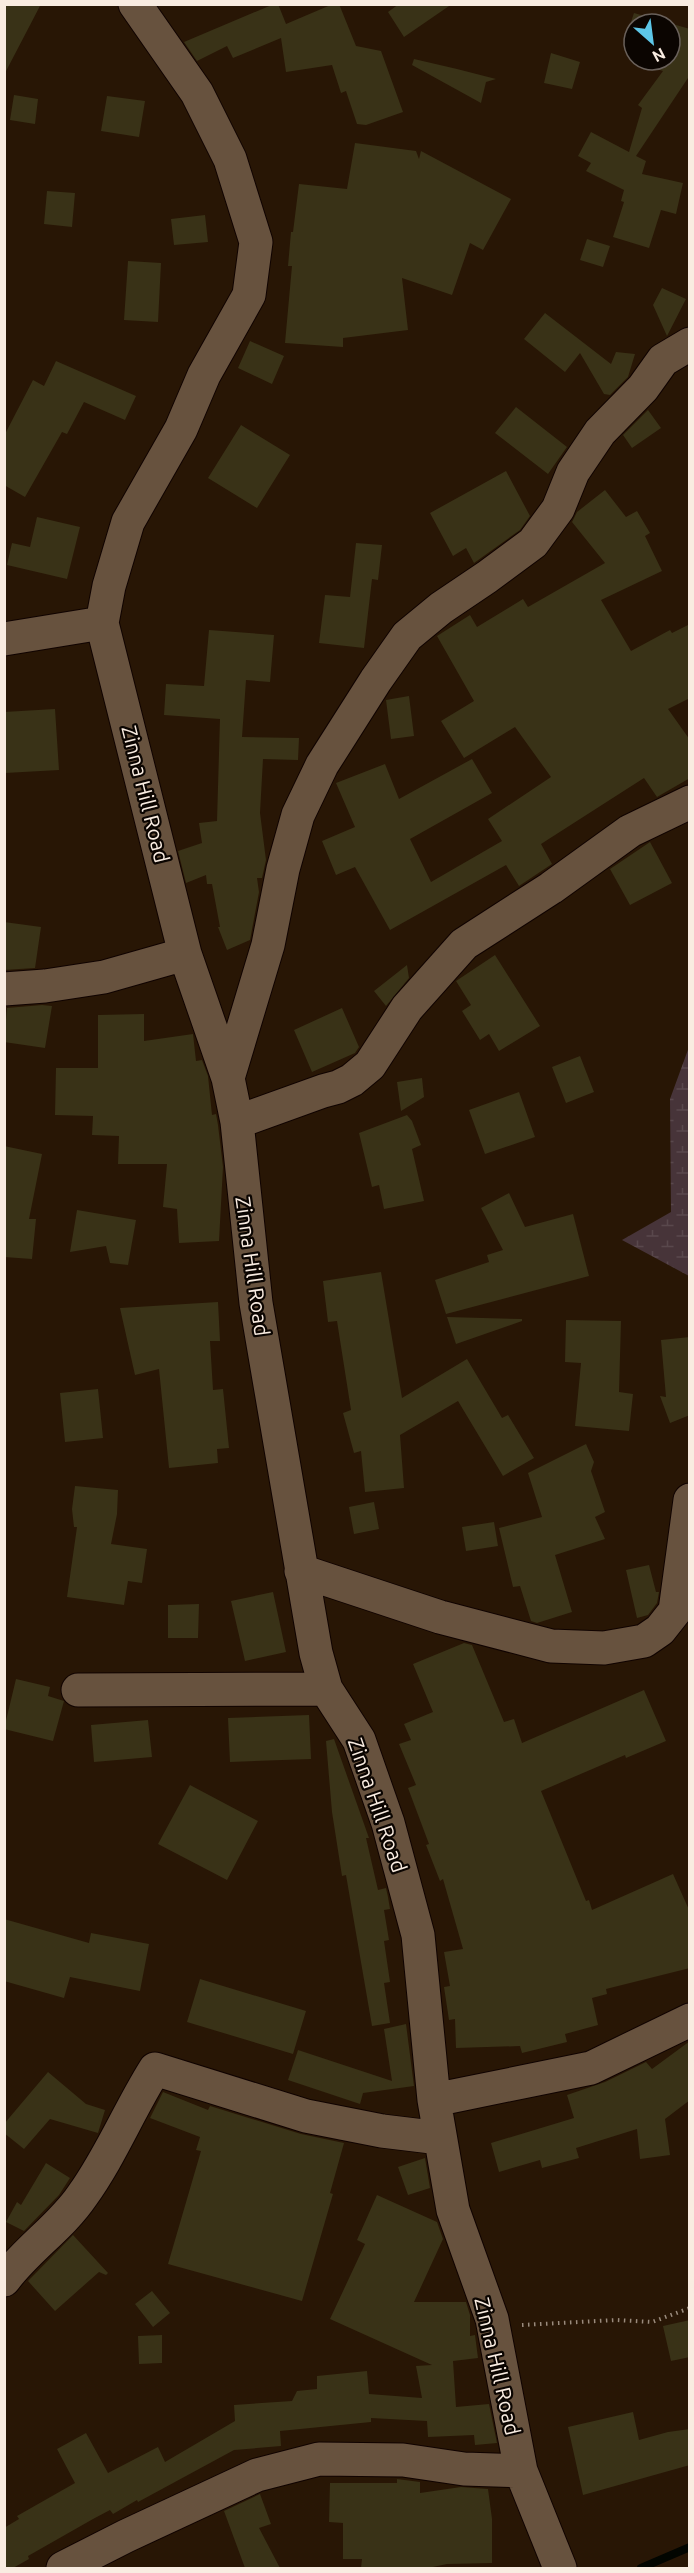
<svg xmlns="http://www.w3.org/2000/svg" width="694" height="2573" viewBox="0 0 694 2573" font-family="Ubuntu,sans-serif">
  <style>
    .wetland { fill: url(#wetland-marsh) }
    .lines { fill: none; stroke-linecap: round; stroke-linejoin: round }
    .stream { stroke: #020500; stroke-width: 8 }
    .building { fill: #393217 }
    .minor-casing { stroke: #100300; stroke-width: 35 }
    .path { stroke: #9a8b7d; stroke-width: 4; stroke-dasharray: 1.5 4.5; stroke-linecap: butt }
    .minor { stroke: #67523e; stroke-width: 33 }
    .labels { text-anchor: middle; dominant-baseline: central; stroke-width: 4.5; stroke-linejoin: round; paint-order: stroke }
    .street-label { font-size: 21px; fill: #f9ece1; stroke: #0b0501 }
  </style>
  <defs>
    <pattern id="wetland-marsh" width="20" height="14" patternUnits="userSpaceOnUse" patternTransform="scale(1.5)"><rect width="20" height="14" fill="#473439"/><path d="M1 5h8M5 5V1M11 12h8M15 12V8" fill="none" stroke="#59484c"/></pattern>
  </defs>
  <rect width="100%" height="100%" fill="#281605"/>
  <path class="wetland" d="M689 1047 690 1276H689L622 1240 671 1212 670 1099Z"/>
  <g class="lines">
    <path class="stream" d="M641 2568 690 2547"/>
  </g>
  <path class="building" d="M4 4H41L4 75Z
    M274 4H278L286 24 333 4H339L356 46 381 51 403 112 366 125 357 124 346 91 341 93 332 65 286 72 281 38 233 58 227 46 197 61 184 42Z
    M399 4H452L404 37 388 12Z
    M634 13 690 29V75L636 156 646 161 642 174 683 183 676 214 661 210 649 248 613 237 624 202 621 201 624 190 586 171 591 163 578 156 591 132 629 152 642 108 638 105 663 71 633 62 634 58V60H670V24H634V43L625 40Z
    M551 53 580 62 572 89 544 83Z
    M414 59 457 69 496 79 486 82 481 103 412 65Z
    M14 95 38 99 35 124 10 120Z
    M107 96 145 101 139 137 101 131Z
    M355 143 416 151 419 159 421 151 511 199 483 250 470 243 452 295 402 278 408 330 343 338V347L285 343 292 266H288L291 232H293L299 184 347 189Z
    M47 191 75 193 72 227 44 224Z
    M205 215 208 242 174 245 171 219Z
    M587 239 610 246 603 267 580 260Z
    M128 261 161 263 158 322 124 320Z
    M662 288 686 299 667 336 653 305Z
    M545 313 611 364 616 352 635 354 628 377 610 395 604 394 580 353 565 372 524 339Z
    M250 341 284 356 272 384 238 368Z
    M56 361 136 396 125 420 84 402 67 434 62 432 25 497 4 485V436L33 380 44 386Z
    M516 407 567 447 548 474 495 433Z
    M648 410 661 428 632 448 623 435Z
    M241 425 290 455 257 508 208 478Z
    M506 471 530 516 520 530 474 563 466 548 453 556 430 513Z
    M605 490 626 517 637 511 650 533 645 536 662 571 601 600 631 651 670 630 672 633 690 624V698L668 709 690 740V778L657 797 644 778 541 844 552 864 519 886 506 865 390 930 355 867 336 875 322 841 355 827 336 783 385 764 399 799 472 759 492 793 410 839 431 882 502 841 488 819 551 777 515 727 464 758 441 721 474 701 437 636 470 615 477 627 523 599 528 607 605 563 572 522 577 512Z
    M37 517 80 527 67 579 7 565 12 543 30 547Z
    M356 543 382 545 378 580 372 579 364 648 319 643 325 595 350 597Z
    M209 630 274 635 270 682 246 680 242 737 299 738 298 760 263 759 260 813 266 860 262 878H257L259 892 250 940 227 950 218 927H220L212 884H207L206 875 186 883 178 851 202 843 199 823 217 821 220 719 164 715 166 684 204 686Z
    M409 696 414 736 391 739 386 700Z
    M55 709 59 770 5 773 4 712Z
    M650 842 672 883 630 905 610 869Z
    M4 922 41 927 35 968 4 970Z
    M495 955 540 1026 499 1051 489 1034 480 1040 462 1011 471 1005 456 981Z
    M407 965 409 978 386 1006 374 991Z
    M42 1005 52 1006 45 1048 4 1042 7 1008Z
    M342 1008 359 1047 355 1053 312 1072 294 1030Z
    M144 1014V1041L193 1034 196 1061 202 1060 208 1076 212 1115 216 1114 218 1125 223 1167 219 1241 179 1243 177 1209 163 1207 167 1164H118L119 1136 92 1135 93 1116 55 1115 56 1068H98V1015Z
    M580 1056 594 1092 566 1103 552 1067Z
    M422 1078 424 1097 401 1111 397 1082Z
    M519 1092 535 1137 485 1154 469 1110Z
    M407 1115 412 1121 421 1145 412 1149 424 1201 384 1209 379 1185 372 1187 359 1133Z
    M4 1146 42 1154 29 1219H36L32 1259 4 1257Z
    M509 1193 525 1227 573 1214 589 1276 446 1314 435 1280 489 1262 487 1255 503 1250 481 1208Z
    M77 1210 136 1220 128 1265 110 1263 106 1246 70 1252Z
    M381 1272 402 1398 467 1359 502 1418 508 1415 534 1458 503 1476 458 1401 400 1435 404 1488 365 1492 361 1451 354 1453 343 1413 351 1410 337 1321 328 1322 323 1281Z
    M218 1302 220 1341H210L213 1390 223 1389 229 1448 217 1449 218 1463 169 1468 159 1369 135 1375 120 1308Z
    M447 1317 522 1319V1321L456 1344Z
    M566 1320 621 1321 619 1392 633 1394 629 1431 575 1426 581 1363 565 1362Z
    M690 1337V1415L670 1423 660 1396 666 1397 661 1340Z
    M98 1389 103 1438 65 1442 60 1393Z
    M586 1444 594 1462 591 1471 605 1512 595 1517 605 1539 555 1555 572 1612 537 1623 531 1621 520 1586 513 1587 499 1528 542 1517 528 1473Z
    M75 1486 118 1490 117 1514 111 1544 147 1549 142 1583 128 1581 124 1605 67 1597 77 1527H74L72 1509Z
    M374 1502 379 1529 354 1534 349 1507Z
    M494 1522 498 1546 466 1551 462 1527Z
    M649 1565 656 1592H659L657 1603 648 1615 637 1618 626 1570Z
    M273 1592 286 1652 245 1661 231 1601Z
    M199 1604 198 1638H168V1605Z
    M464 1643 472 1645 504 1722 514 1719 522 1743 644 1690 666 1741 626 1758 625 1755 541 1791 586 1901 589 1900 592 1910 673 1874 690 1912V1968L606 1989 607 1994 592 1998 598 2025 565 2034 567 2042 522 2053 520 2046 456 2048 455 2019 449 2020 444 1987 450 1986 444 1952 463 1949 443 1879 440 1881 426 1845 429 1844 408 1788 416 1785 399 1744 411 1740 404 1724 433 1712 413 1664Z
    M16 1679 50 1687 48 1696 64 1701 53 1741 4 1729Z
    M309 1715 311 1759 230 1762 228 1718Z
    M148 1720 152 1757 94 1762 91 1725Z
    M334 1739 369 1838H366L378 1890 386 1888 388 1897 390 1909 384 1910 389 1940 384 1941 390 1982 384 1983 390 2023 372 2026 346 1875 342 1876 332 1812 326 1741Z
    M190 1785 258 1821 227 1880 158 1844Z
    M4 1919 89 1943 91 1933 149 1944 140 1991 70 1977 64 1998 4 1981Z
    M200 1979 306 2011 293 2054 187 2022Z
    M406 2024 414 2086 363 2093 360 2104 288 2080 298 2050 392 2081 384 2029Z
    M690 2041V2100L665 2119 670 2155 640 2159 637 2129 576 2148 579 2158 542 2168 540 2160 499 2172 491 2143 574 2118 567 2095 605 2082 646 2062 652 2069Z
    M48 2072 86 2104 105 2110 98 2133 50 2119 24 2149 4 2133V2124Z
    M163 2092 208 2110 210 2106 301 2134 344 2143 330 2193 333 2194 302 2301 168 2264 201 2151 196 2150 200 2137 150 2118Z
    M425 2158 430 2188 408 2195 398 2167Z
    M46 2163 70 2178 59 2195 24 2231 6 2222 17 2202 21 2205Z
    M377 2195 437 2222 443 2239 414 2302H466L470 2315V2336L475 2335 478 2358 453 2361 456 2407 489 2404 497 2443 475 2445 474 2435 428 2437 427 2421 371 2418V2422L280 2431 281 2446 234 2450 138 2502 137 2500 113 2514 110 2510 93 2519 28 2556 29 2559 13 2568H4V2528L19 2519 17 2516 75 2483 57 2449 86 2433 108 2473 158 2447 165 2462 235 2421 234 2405 292 2401 297 2391 317 2389V2376L367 2371 369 2394 422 2398 416 2366 432 2365 330 2319 365 2244 357 2240Z
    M73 2235 108 2273 106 2275 99 2272 55 2311 28 2281Z
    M152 2291 170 2313 153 2327 135 2304Z
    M690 2320V2357L671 2361 663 2326Z
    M162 2335V2363L139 2364 138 2336Z
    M633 2412 639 2440 668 2432 690 2429V2465L583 2495 568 2427Z
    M397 2479 420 2482V2493L461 2487 488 2489 492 2519V2563L447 2564 428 2568H361L362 2559H343V2523L329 2522 330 2483H397Z
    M260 2494 271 2524 259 2528 280 2568H245L224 2511Z"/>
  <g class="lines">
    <g class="minor-casing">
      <path id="minor" d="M135 4 197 93 230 159 256 242 249 295 204 375 181 429 128 522 109 586 102 623 185 954 228 1078 237 1122 256 1303 316 1653 326 1689 359 1740 388 1823 418 1935 434 2100 453 2210 492 2319 521 2471 560 2568
        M4 639 102 623
        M4 989 45 986 104 977 185 954
        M228 1078 268 945 283 869 298 815 322 765 376 680 407 636 441 608 487 577 533 543 558 509 573 472 600 432 643 388 663 360 690 344
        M237 1122 323 1091 338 1087 352 1080 370 1065 407 1008 464 944 551 888 630 831 690 802
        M301 1571 440 1617 551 1646 604 1648 644 1641 660 1630 675 1611 690 1500
        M78 1690 326 1689
        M434 2100 591 2068 690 2020
        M4 2280C27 2249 61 2227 82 2196 111 2156 129 2110 155 2069L306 2116 382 2131 440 2138
        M63 2568 126 2536 257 2475 319 2459 403 2460 464 2469 521 2471"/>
    </g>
    <path class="path" d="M522 2325 616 2320 652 2322 690 2308"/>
    <use href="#minor" class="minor"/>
  </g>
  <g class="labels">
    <g class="street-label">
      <text transform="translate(146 794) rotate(76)">Zinna Hill Road</text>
      <text transform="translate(253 1266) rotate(82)">Zinna Hill Road</text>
      <text transform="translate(378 1805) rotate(71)">Zinna Hill Road</text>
      <text transform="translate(498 2366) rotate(77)">Zinna Hill Road</text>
    </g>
  </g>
  <rect width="694" height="2573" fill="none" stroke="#f9ece1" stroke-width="12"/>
  <g transform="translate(652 42) rotate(152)"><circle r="28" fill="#0b0501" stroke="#6a615b" stroke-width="1.5"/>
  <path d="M0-4.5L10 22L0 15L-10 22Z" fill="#5dc7e8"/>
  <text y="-9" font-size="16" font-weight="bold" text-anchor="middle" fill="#f9ece1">N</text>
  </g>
</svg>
